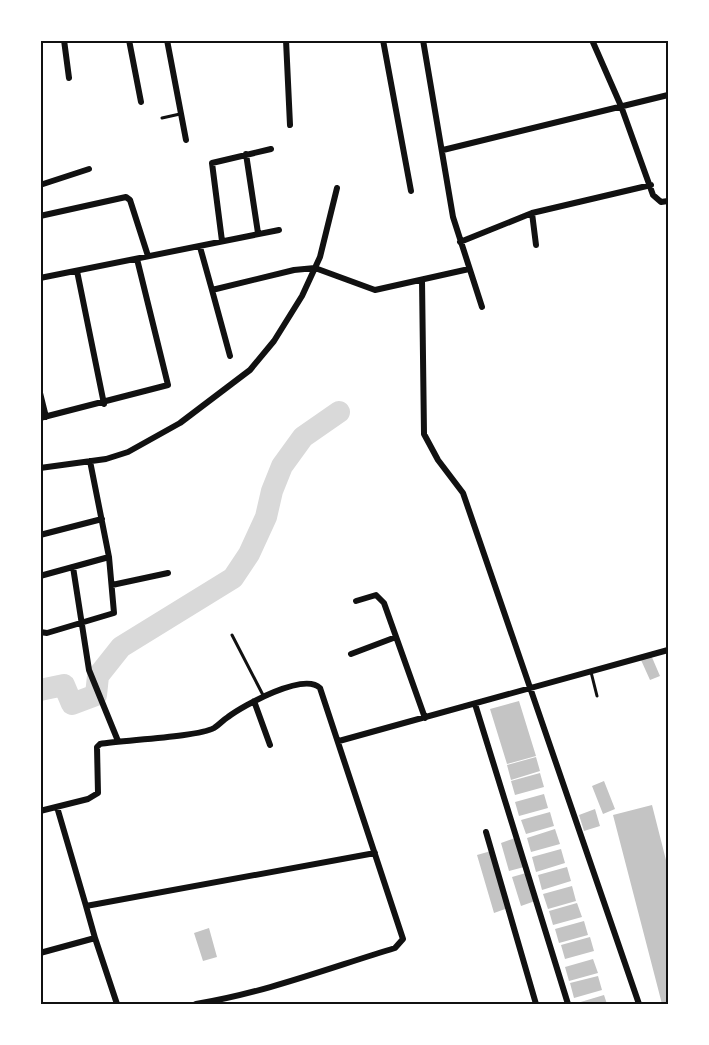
<svg xmlns="http://www.w3.org/2000/svg" width="709" height="1045" viewBox="0 0 709 1045" font-family="'Times New Roman',serif">
  <style>
    .lines { fill: none; stroke-linecap: round; stroke-linejoin: round }
    .river { stroke: #d9d9d9; stroke-width: 22 }
    .building { fill: #c4c4c4 }
    .service { stroke: #111; stroke-width: 3 }
    .minor { stroke: #111; stroke-width: 6 }
    .neatline { fill: none; stroke: #111; stroke-width: 2 }
  </style>
  <rect width="100%" height="100%" fill="#fff"/>
  <g class="lines">
    <path class="river" d="M40 690 64 685 72 704 96 695 98 676 121 647 233 578 249 554 266 517 272 491 282 466 303 437 339 412"/>
  </g>
  <path class="building" d="M651 655 660 676 650 680 641 660Z
    M519 701 536 756 507 764 490 709Z
    M536 757 540 771 511 780 507 765Z
    M540 773 544 787 515 795 511 781Z
    M604 781 615 809 603 814 592 786Z
    M544 794 548 808 519 816 515 802Z
    M652 805 668 868V1004H662L613 815Z
    M595 809 600 826 584 831 579 815Z
    M550 812 554 826 526 834 521 820Z
    M555 829 560 844 531 852 527 838Z
    M515 838 524 867 509 871 501 843Z
    M561 849 565 863 536 872 532 857Z
    M491 851 508 908 494 913 477 855Z
    M567 867 571 881 542 890 538 875Z
    M526 873 535 901 521 906 512 877Z
    M572 886 576 901 548 909 543 894Z
    M577 903 582 917 553 925 549 911Z
    M584 921 588 935 559 943 555 929Z
    M209 928 217 957 203 961 194 933Z
    M590 937 594 951 565 959 561 945Z
    M593 959 598 973 569 981 565 967Z
    M598 976 602 990 574 998 570 983Z
    M604 995 607 1004H574Z"/>
  <g class="lines">
    <path class="service" d="M162 118 180 114
      M232 635 264 697
      M591 672 597 696"/>
    <path class="minor" d="M64 40 69 78
      M129 40 141 102
      M167 40 186 140
      M286 40 290 125
      M383 40 411 191
      M423 40 453 217 482 307
      M592 40 621 106 653 195 661 202 668 201
      M443 150 668 95
      M246 154 258 233
      M40 185 89 169
      M40 216 126 197 130 200 148 256
      M222 241 212 163 271 149
      M460 242 532 213
      M536 245 532 213 651 185
      M200 247 212 290 294 270 315 268 375 290 469 269
      M77 271 104 404
      M40 278 279 230
      M422 280 424 434 438 460 463 493 639 1004
      M212 290 230 356
      M40 393 46 417
      M40 418 168 385 137 259
      M40 468 106 459 128 452 180 423 250 370 274 341 302 296 320 257 337 188
      M40 535 102 519
      M73 567 89 670 118 741
      M40 576 109 557
      M112 585 168 573
      M356 601 376 595 384 603 425 718
      M40 632 47 633 114 613 109 557 90 461
      M351 654 396 637
      M254 701 270 745
      M475 704 568 1004
      M339 741 668 650
      M57 807 86 906
      M40 811 88 799 98 793 97 747 100 744C123 740 198 737 214 728 219 725 223 720 228 717 244 705 304 672 320 688L403 939 395 948C329 968 264 993 196 1004
      M486 832 536 1004
      M95 938 117 1004
      M40 953 95 938 86 906 375 853"/>
  </g>
  <rect width="709" height="1045" fill="none" stroke="#ffffff" stroke-width="84"/>
  <rect x="42" y="42" width="625" height="961" class="neatline"/>
</svg>
